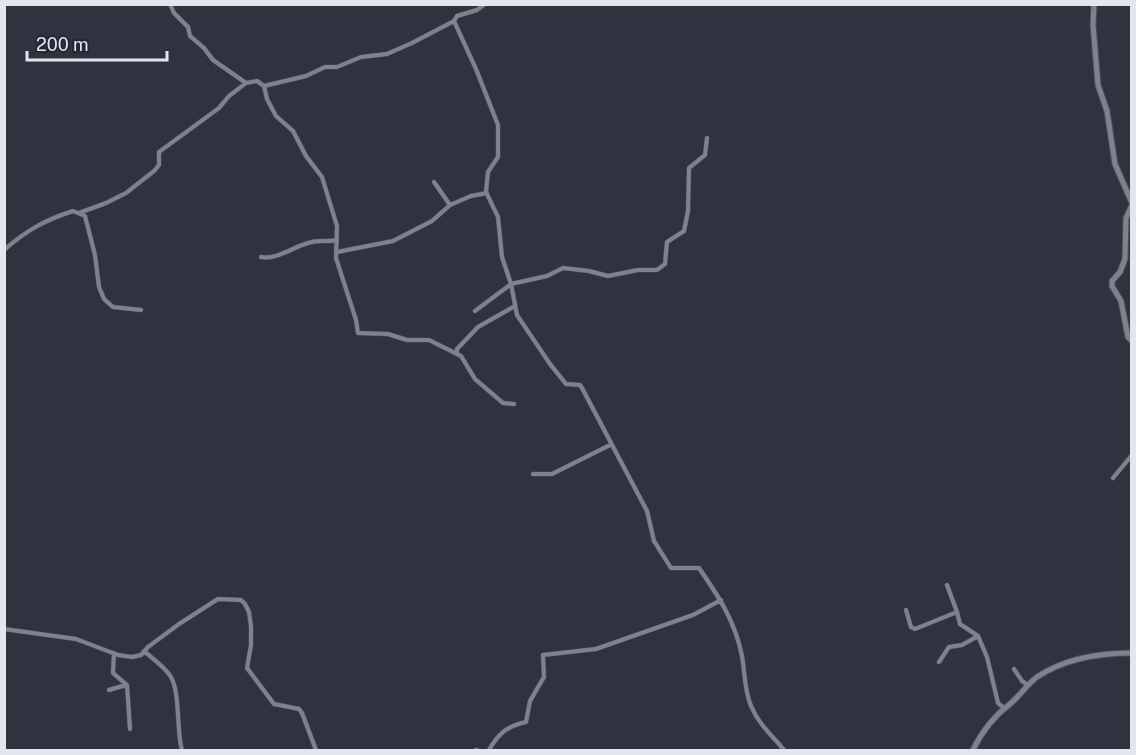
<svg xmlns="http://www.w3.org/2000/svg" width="1136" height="755" viewBox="0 0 1136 755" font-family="'Public Sans',sans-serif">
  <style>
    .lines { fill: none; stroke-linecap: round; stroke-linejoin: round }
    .minor-casing { stroke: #4d5059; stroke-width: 5 }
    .tertiary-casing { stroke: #4d5059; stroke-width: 7 }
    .minor { stroke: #7e828f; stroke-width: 4 }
    .tertiary { stroke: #7e828f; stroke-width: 5 }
  </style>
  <rect width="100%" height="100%" fill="#30333f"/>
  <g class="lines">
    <g class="minor-casing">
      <path id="minor" d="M170 4 174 13 188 27 190 36 204 48 213 60 246 83
        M454 21 457 16 477 10 485 4
        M264 86 267 99 276 116 293 131 306 156 322 177 337 226 336 258 356 320 358 333 388 334 407 340H429L461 356 475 379 503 403 514 404
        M434 182 450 205
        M79 213 106 203 126 193 154 171 159 165V152L219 108 229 96 246 83 257 81 264 86 306 76 325 67H337L361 57 387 54 412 43 454 21 476 69 498 125V157L488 172 486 192 498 217 502 257 511 284 517 315 550 364 566 384 580 385 582 388 647 511 654 541 671 568H699C719 597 735 621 742 656 745 673 744 689 751 706 759 725 772 735 784 750
        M4 250C27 230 45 220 73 211L85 216 95 255 99 287 104 299 113 307 141 310
        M337 252 393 241 432 221 450 205 471 196 487 193
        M261 257C279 260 295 245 312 242 321 240 328 242 337 240
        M475 311 511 284 547 276 563 268 589 271 608 276 638 270H657L665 264 667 242 684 231 688 211 689 168 705 155 707 138
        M457 353V349L478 327 515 306
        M533 474H552L610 445
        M1113 478 1132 455
        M947 585 957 612
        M906 610 911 627 915 629 957 612 960 624 978 636
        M4 629 76 639 118 655 132 657 141 655 148 647 179 624 218 599 241 600 245 604 249 612 251 626V645L247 668 274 704 299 709 302 713 316 750
        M144 651C152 658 163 666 169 674 181 689 176 731 182 750
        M114 653 113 673 127 685 130 729
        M939 662 949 647 962 645 978 636 987 657 998 703 1004 708
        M1014 669 1022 681 1028 685
        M109 690 126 685
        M476 750H477
        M489 750C498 734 507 726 526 722L530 701 544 677 543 655 596 649 693 615 721 600"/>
    </g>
    <g class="tertiary-casing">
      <path id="tertiary" d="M1094 4 1093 25 1098 85 1107 111 1115 164 1132 203
        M1132 205 1126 218 1125 259 1120 272 1112 281V286L1121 301 1128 337 1132 341
        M973 750C982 731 993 717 1010 704 1020 696 1027 684 1037 677 1064 659 1100 653 1132 653"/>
    </g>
    <use href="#minor" class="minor"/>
    <use href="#tertiary" class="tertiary"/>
  </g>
  <rect width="1136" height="755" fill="none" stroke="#e4e6ee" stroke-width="12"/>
  <path d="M27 51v9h140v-9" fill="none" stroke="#e4e6ee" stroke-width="3"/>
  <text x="36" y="51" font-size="18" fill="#e4e6ee" stroke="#262935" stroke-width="4.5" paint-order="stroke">200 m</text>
</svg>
